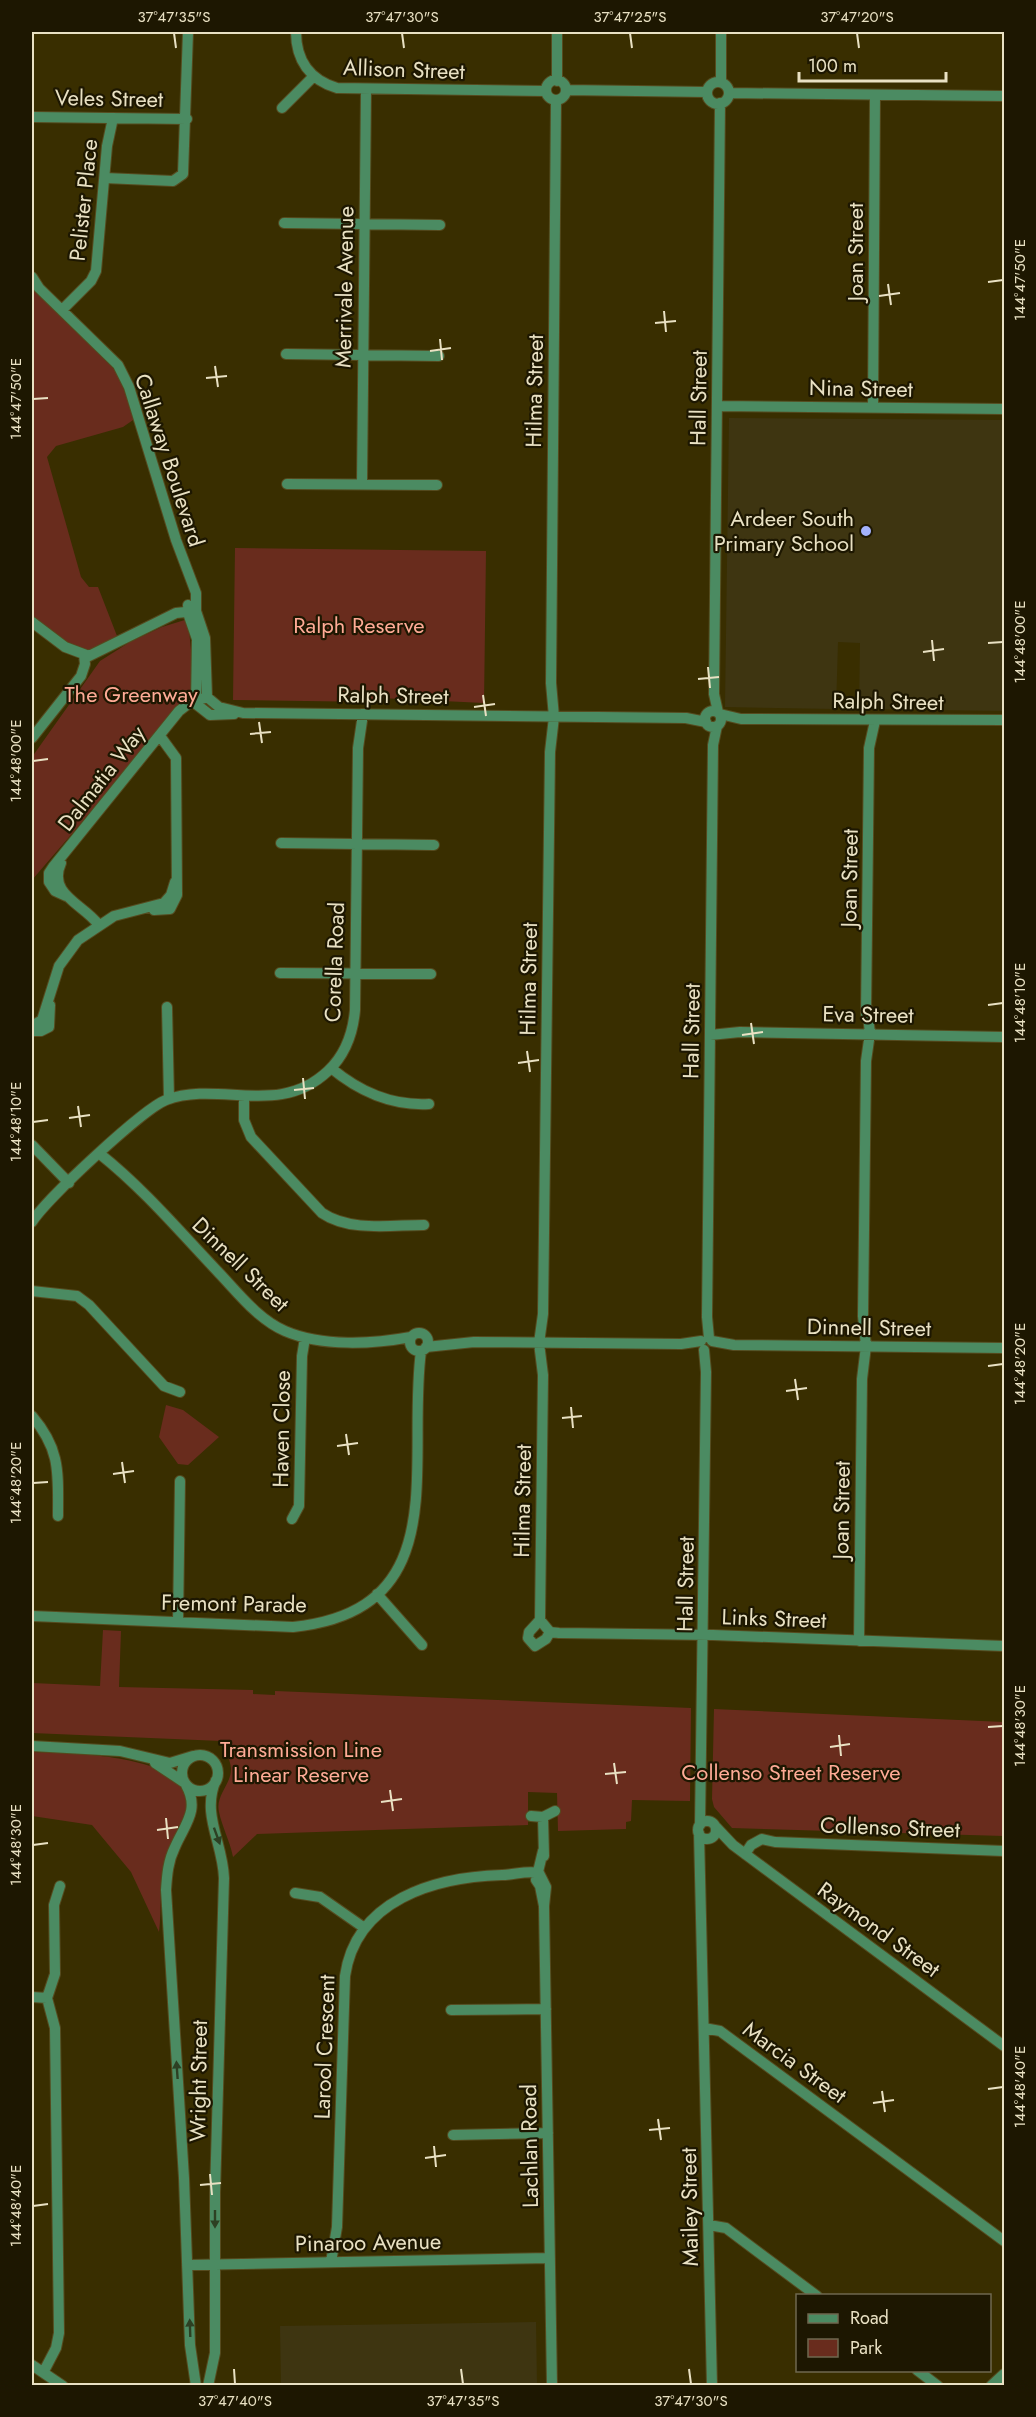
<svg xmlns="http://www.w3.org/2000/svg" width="1036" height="2417" viewBox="0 0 1036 2417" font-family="Jost,sans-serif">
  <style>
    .built { fill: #3e3511 }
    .green { fill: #692c1d }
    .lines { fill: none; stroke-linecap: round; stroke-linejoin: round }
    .minor-casing { stroke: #554b1f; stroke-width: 12 }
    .minor { stroke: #4b8b62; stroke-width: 10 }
    .oneway { fill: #2d4023 }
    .ticks { fill: none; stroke: #e9e1c3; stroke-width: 2 }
    .poi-dot { fill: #a3b2fd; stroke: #1d1701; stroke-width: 2 }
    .labels { text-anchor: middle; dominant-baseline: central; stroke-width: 4.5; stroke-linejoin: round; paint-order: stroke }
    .street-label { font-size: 22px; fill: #e9e1c3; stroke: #1d1701 }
    .poi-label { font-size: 22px; fill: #e9e1c3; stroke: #1d1701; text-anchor: end }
    .park-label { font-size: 22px; fill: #ffab96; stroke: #1d1701 }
    .neatline { fill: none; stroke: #e9e1c3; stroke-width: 2 }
    .ticks-label { font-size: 15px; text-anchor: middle; fill: #e9e1c3 }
  </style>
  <rect width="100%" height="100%" fill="#392e00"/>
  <path class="built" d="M729 418 1004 420V711L859 709 860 643 838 642 836 709 725 707Z
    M536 2322 537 2385H281L280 2326Z"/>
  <path class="green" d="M32 288 116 371 136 418 123 427 56 446 47 457 81 577 89 587H98L117 636 93 652H80L32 617Z
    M235 548 486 551 484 703 380 698 375 702 233 700Z
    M188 619 193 671 190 697 32 880V757L100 661 130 642 162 627Z
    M166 1405 183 1410 219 1437 188 1465 178 1464 159 1437Z
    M103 1630 121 1631 119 1687 253 1690V1694L275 1695V1691L691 1708 690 1801 632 1800 631 1821 626 1822V1829L558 1831 557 1793 528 1792V1825L257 1834 233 1857C230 1841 222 1827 219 1812 215 1795 232 1784 231 1768 230 1759 224 1749 221 1741L32 1733V1683L100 1686Z
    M714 1709 1004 1722V1836L732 1828 714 1807 712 1799Z
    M32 1752C65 1753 188 1753 187 1803 187 1823 170 1844 164 1863 159 1885 162 1910 159 1932L131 1872 92 1825 32 1816Z"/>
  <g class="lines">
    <g class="minor-casing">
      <path id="minor" d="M296 32C296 60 310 80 337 88L546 91
        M546 90a10 10 0 1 1 20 0a10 10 0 1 1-20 0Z
        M557 81V32
        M721 82V32
        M707 93a11 11 0 1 1 22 0a11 11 0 1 1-22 0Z
        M566 90 707 92
        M729 93 1004 96
        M556 100 551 683 554 717 550 752 543 1314 539 1343 543 1375 540 1620 550 1632 559 1633 713 1635 1004 1646
        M282 108 313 77
        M32 117 187 119
        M105 178 173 181 183 174 188 32
        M284 223 440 225
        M32 277 39 288 118 365 129 387 176 540 196 593V611L205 638 207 697
        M62 310 91 281 96 271 107 146 113 118
        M286 354 439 356
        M717 406 1004 409
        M873 408 875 95
        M287 484 437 485
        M362 484 366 90
        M188 605 189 616 197 639 196 704 210 715 234 714
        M32 622 65 647 89 656 176 613 196 611
        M207 697 219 707 243 713 686 718 706 722
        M705 719a8 8 0 1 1 16 0a8 8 0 1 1-16 0Z
        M718 712 714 694 720 103
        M720 714 741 719 1004 720
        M32 738 81 676 85 664 84 655
        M281 843 434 845
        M61 863C47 894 83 904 98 924
        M66 896 55 891 49 882V873L53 867 179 711 188 704 207 697
        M154 910 170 909 177 895 176 758 160 736
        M280 973 431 974
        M167 1007 169 1099
        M866 1014 869 748 875 721
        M32 1026 42 1020 59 966 78 940 114 916 164 903 171 895 175 882
        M32 1031H41L49 1027 50 1005
        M710 1035 740 1032 1004 1037
        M331 1068C360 1092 391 1106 429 1104
        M244 1096V1120L251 1137 322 1213C350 1232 391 1225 424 1225
        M32 1145 69 1183
        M100 1154C144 1189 181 1233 220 1274 239 1294 258 1319 285 1331 322 1347 373 1344 411 1337
        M32 1222C45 1200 143 1109 166 1100 220 1080 278 1118 328 1071 345 1055 353 1033 355 1010L358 748 363 714
        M32 1291 77 1296 89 1305 164 1386 180 1392
        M410 1342a9 9 0 1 1 18 0a9 9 0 1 1-18 0Z
        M709 1338 707 1317 713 745 717 726
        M712 1341 734 1345 1004 1348
        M426 1347 474 1342 681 1344 701 1341
        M32 1416C61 1450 58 1473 58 1516
        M292 1519 299 1506 302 1356 305 1338
        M377 1594 422 1645
        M32 1616 293 1627C456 1610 406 1464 421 1351
        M540 1620 529 1632 528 1638 535 1646 546 1639 550 1632
        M178 1622 180 1481
        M859 1641 862 1379 866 1346 863 1316 866 1061 870 1033 867 1008
        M32 1746 120 1751 170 1763 193 1756
        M182 1773a18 18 0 1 1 36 0a18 18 0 1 1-36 0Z
        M155 1763 185 1783
        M186 1785C200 1810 185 1824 175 1847 168 1861 167 1875 166 1890L184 2178 190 2345 196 2386
        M531 1816 543 1817 555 1811
        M543 1817 544 1856
        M698 1830a9 9 0 1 1 18 0a9 9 0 1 1-18 0Z
        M700 1825 706 1372 704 1350
        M716 1827 733 1845 1004 2046
        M699 1833 712 2386
        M543 1851 536 1880 540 1886 544 1906 552 2386
        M745 1854 751 1845 762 1839 775 1842 1004 1851
        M295 1893 320 1897 363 1927
        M32 1997 47 1998 55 2028 59 2333 56 2348 44 2371
        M47 1998 55 1974 54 1905 60 1886
        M451 2010 546 2009
        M704 2028 720 2031 1004 2241
        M453 2135 548 2133
        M709 2225 726 2228 817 2296
        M331 2262 337 2227 345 1976C356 1900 434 1877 502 1875 514 1875 527 1870 539 1873L546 1887 544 1906
        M187 2265 550 2258
        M32 2365 63 2386
        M917 2370 938 2386
        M208 2386 215 2353V2193L224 1878C223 1843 201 1814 216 1780
        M991 2386 1004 2374"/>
    </g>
    <use href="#minor" class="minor"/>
  </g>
  <defs><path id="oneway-solid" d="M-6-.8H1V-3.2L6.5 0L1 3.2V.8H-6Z" transform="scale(1.5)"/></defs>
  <g class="oneway">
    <use href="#oneway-solid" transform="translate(217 1836) rotate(70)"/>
    <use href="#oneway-solid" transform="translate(177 2070) rotate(-94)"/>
    <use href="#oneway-solid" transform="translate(215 2219) rotate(90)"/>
    <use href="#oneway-solid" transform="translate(190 2328) rotate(-92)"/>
  </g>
  <path class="ticks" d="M174 33 176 48M402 33 404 48M630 33 632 48M857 33 859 48M988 282 1003 280M888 284 891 305M879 296 900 293M664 311 666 332M655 323 676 321M440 339 442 360M430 351 451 348M215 366 218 387M206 378 227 376M33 399 48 398M932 640 934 661M988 643 1003 642M923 652 944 649M708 667 710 688M698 679 719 677M483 695 486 716M474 707 495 704M259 722 262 743M250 734 271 732M33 761 48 759M988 1005 1003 1003M751 1023 754 1044M742 1035 763 1032M527 1051 530 1072M518 1063 539 1060M303 1078 305 1099M294 1090 314 1088M78 1106 81 1127M69 1118 90 1115M33 1122 48 1120M988 1366 1003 1364M795 1379 798 1400M786 1391 807 1388M571 1407 573 1428M562 1418 582 1416M346 1434 349 1455M337 1446 358 1443M122 1462 125 1483M113 1474 134 1471M33 1483 48 1482M988 1727 1003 1726M839 1735 841 1756M830 1747 850 1744M614 1763 617 1784M605 1774 626 1772M390 1790 393 1811M381 1802 402 1799M166 1818 168 1839M157 1830 178 1827M33 1845 48 1843M988 2089 1003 2087M882 2091 885 2112M873 2103 894 2100M658 2119 661 2140M649 2130 670 2128M434 2146 436 2167M425 2158 446 2155M210 2174 212 2195M200 2185 221 2183M33 2206 48 2204M234 2369 235 2384M461 2369 463 2384M689 2369 691 2384"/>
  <circle class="poi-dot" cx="866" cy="531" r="6"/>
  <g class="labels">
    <g class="street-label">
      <text transform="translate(404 69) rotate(2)">Allison Street</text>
      <text transform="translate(109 98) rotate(1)">Veles Street</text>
      <text transform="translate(83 200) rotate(-84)">Pelister Place</text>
      <text transform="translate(855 252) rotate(-90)">Joan Street</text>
      <text transform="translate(344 287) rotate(-89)">Merrivale Avenue</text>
      <text transform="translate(861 388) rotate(1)">Nina Street</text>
      <text transform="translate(534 391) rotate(-89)">Hilma Street</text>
      <text transform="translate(698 398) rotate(-89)">Hall Street</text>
      <text transform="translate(170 460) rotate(72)">Callaway Boulevard</text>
      <text transform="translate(393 695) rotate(1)">Ralph Street</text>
      <text transform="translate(888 701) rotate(1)">Ralph Street</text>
      <text transform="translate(101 778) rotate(-52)">Dalmatia Way</text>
      <text transform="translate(849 878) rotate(-89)">Joan Street</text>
      <text transform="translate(334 962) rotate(-88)">Corella Road</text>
      <text transform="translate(528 979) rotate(-89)">Hilma Street</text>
      <text transform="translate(868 1014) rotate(1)">Eva Street</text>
      <text transform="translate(691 1031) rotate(-89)">Hall Street</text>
      <text transform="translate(241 1264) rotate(44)">Dinnell Street</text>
      <text transform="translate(869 1327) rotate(1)">Dinnell Street</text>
      <text transform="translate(281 1429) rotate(-89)">Haven Close</text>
      <text transform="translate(522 1501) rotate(-89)">Hilma Street</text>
      <text transform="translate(841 1510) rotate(-89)">Joan Street</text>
      <text transform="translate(685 1584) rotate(-89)">Hall Street</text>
      <text transform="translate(234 1603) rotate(1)">Fremont Parade</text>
      <text transform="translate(774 1618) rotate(2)">Links Street</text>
      <text transform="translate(890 1827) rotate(2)">Collenso Street</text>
      <text transform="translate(879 1929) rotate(36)">Raymond Street</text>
      <text transform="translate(324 2047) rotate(-88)">Larool Crescent</text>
      <text transform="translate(795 2062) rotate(36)">Marcia Street</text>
      <text transform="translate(198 2081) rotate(-89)">Wright Street</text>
      <text transform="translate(529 2146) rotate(-91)">Lachlan Road</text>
      <text transform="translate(689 2207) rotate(-91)">Mailey Street</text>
      <text transform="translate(368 2242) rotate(-1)">Pinaroo Avenue</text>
    </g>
    <g class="poi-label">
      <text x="854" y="518">Ardeer South<tspan x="854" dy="25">Primary School</tspan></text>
    </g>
    <g class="park-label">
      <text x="359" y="625">Ralph Reserve</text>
      <text x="131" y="694">The Greenway</text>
      <text x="301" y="1749">Transmission Line<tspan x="301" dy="25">Linear Reserve</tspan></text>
      <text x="791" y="1772">Collenso Street Reserve</text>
    </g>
  </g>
  <rect width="1036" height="2417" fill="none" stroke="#1d1701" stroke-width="66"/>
  <rect x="796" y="2294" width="195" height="78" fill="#1d1701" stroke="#6f684f" stroke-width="1.5"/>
  <rect x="808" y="2314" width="30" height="9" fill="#4b8b62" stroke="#6f684f" stroke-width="1.5"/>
  <text x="850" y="2324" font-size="18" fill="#e9e1c3">Road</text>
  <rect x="808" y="2339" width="30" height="18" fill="#692c1d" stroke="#6f684f" stroke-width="1.5"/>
  <text x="850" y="2354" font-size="18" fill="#e9e1c3">Park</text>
  <path d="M799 72v9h147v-9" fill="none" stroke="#e9e1c3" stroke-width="3"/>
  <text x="808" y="72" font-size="18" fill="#e9e1c3" stroke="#1d1701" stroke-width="4.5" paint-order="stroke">100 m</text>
  <rect x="33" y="33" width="970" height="2351" class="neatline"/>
  <g class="ticks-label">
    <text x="174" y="22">37°47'35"S</text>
    <text x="402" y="22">37°47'30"S</text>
    <text x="630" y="22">37°47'25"S</text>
    <text x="857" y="22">37°47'20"S</text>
    <text transform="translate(1020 280) rotate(-90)" y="5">144°47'50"E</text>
    <text transform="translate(16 399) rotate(-90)" y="5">144°47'50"E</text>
    <text transform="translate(1020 642) rotate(-90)" y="5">144°48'00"E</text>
    <text transform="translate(16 761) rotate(-90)" y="5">144°48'00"E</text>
    <text transform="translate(1020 1003) rotate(-90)" y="5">144°48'10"E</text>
    <text transform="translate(16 1122) rotate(-90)" y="5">144°48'10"E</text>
    <text transform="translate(1020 1364) rotate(-90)" y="5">144°48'20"E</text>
    <text transform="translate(16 1483) rotate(-90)" y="5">144°48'20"E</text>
    <text transform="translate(1020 1726) rotate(-90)" y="5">144°48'30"E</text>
    <text transform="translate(16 1845) rotate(-90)" y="5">144°48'30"E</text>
    <text transform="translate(1020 2087) rotate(-90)" y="5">144°48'40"E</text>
    <text transform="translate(16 2206) rotate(-90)" y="5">144°48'40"E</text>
    <text x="235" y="2406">37°47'40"S</text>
    <text x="463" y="2406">37°47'35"S</text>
    <text x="691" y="2406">37°47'30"S</text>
  </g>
</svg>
